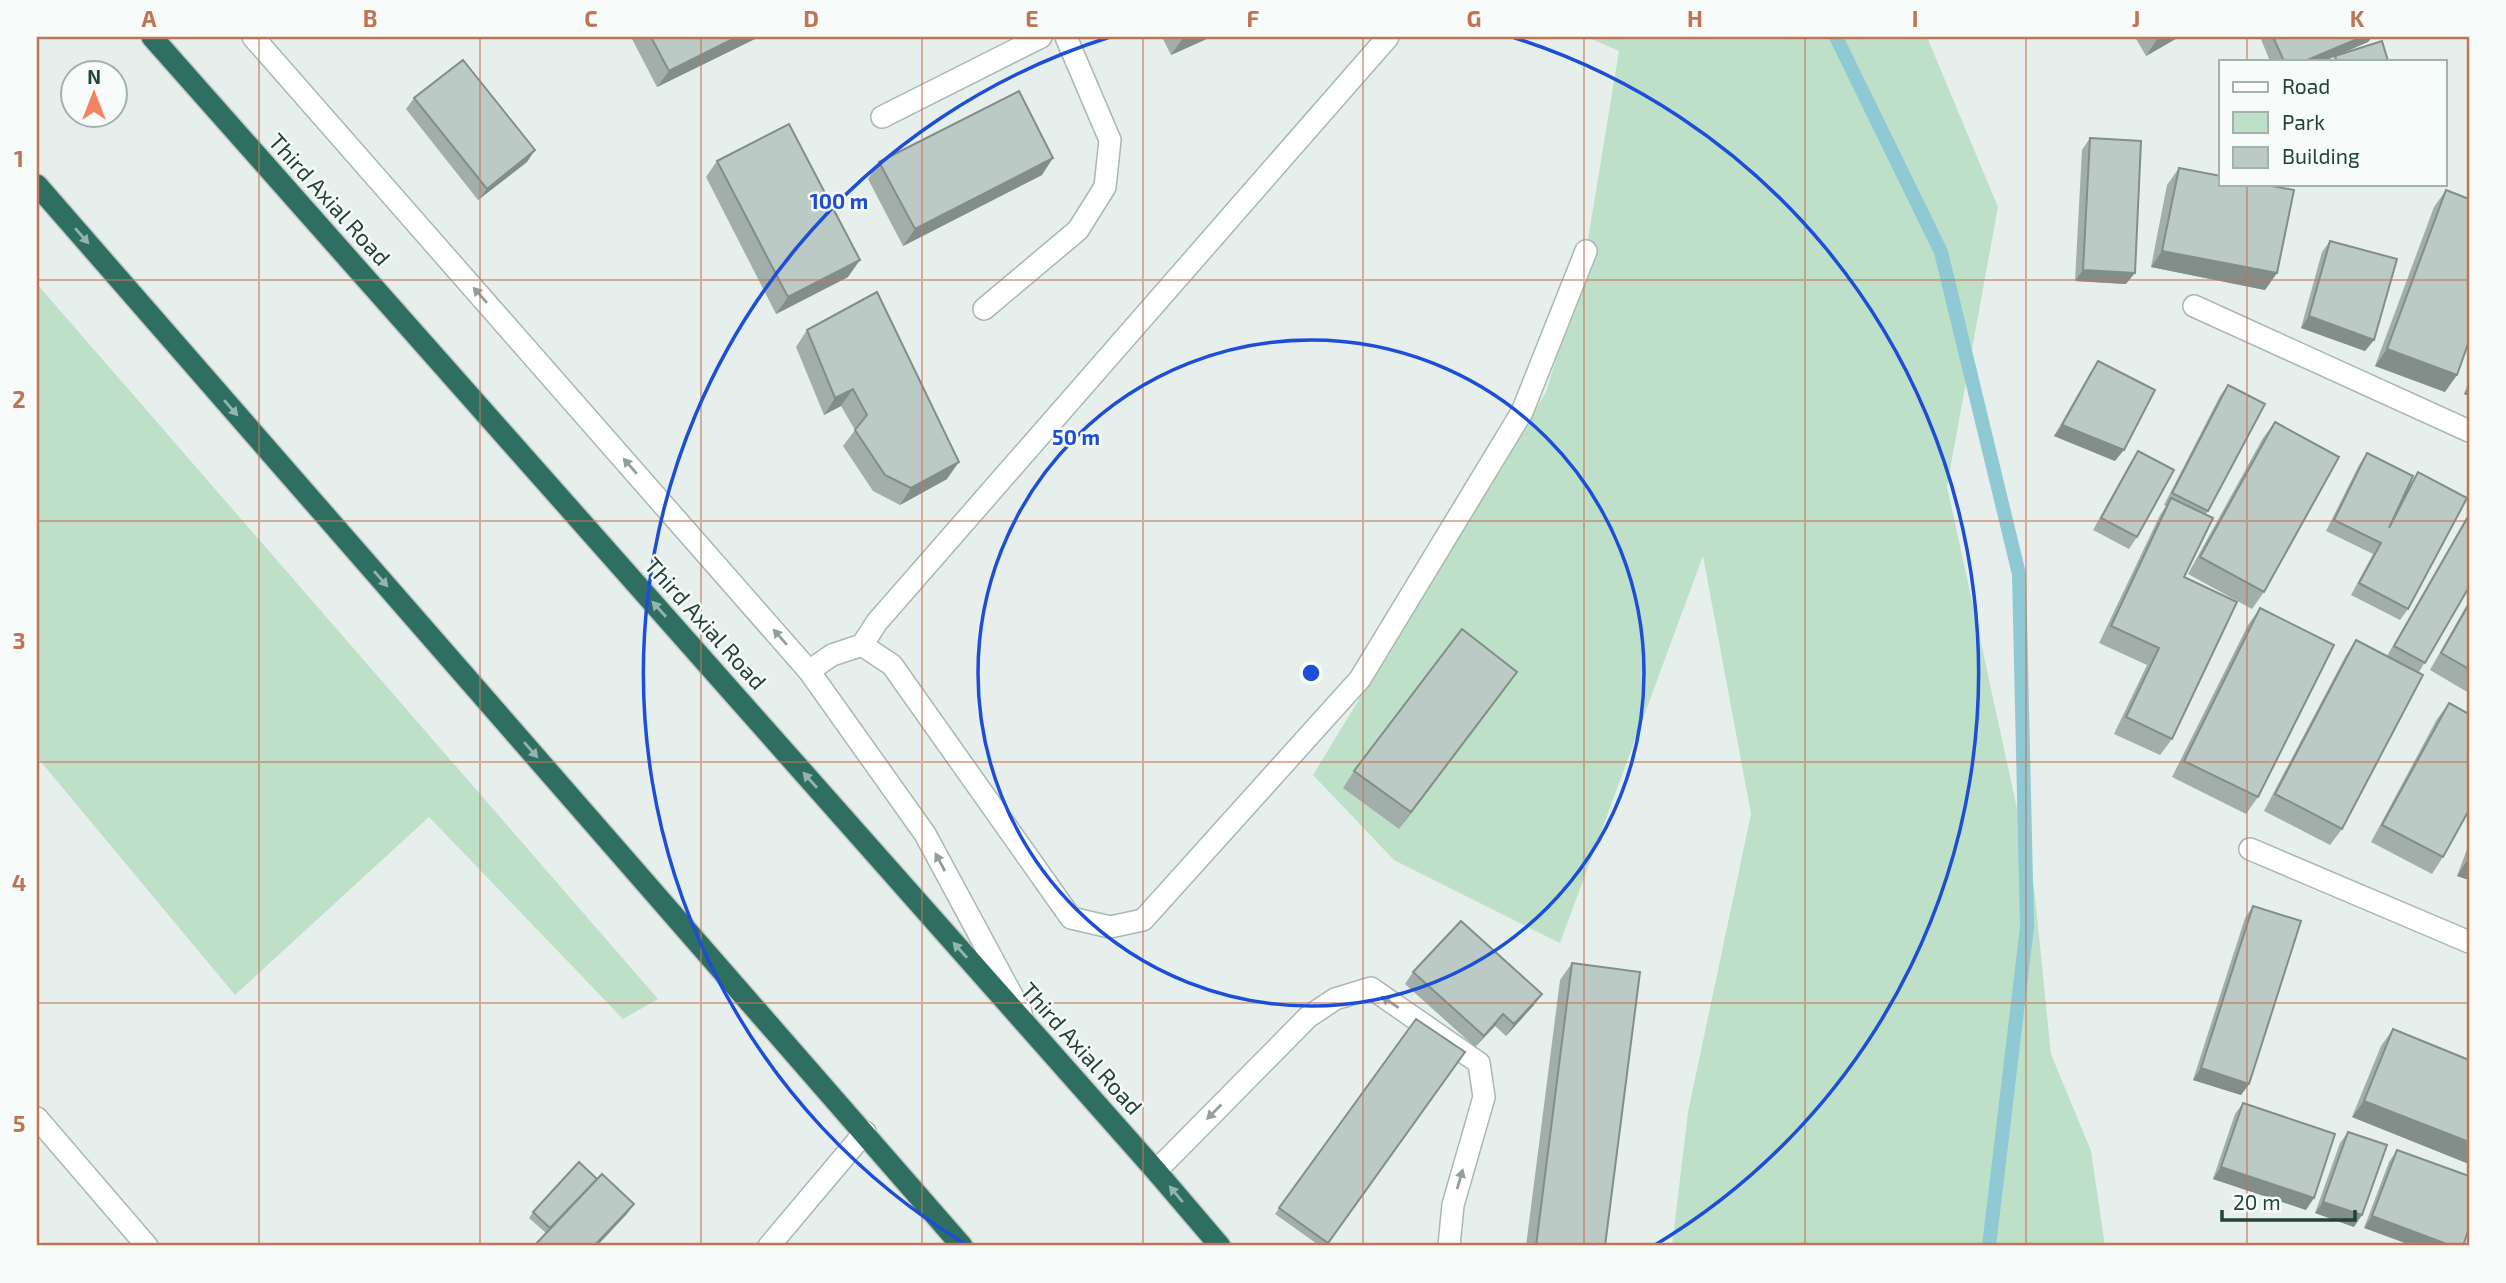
<svg xmlns="http://www.w3.org/2000/svg" width="2506" height="1283" viewBox="0 0 2506 1283" font-family="'Exo 2',sans-serif">
  <style>
    .green { fill: #bfe0c8 }
    .lines { fill: none; stroke-linecap: round; stroke-linejoin: round }
    .stream { stroke: #8ec9d4; stroke-width: 14 }
    .minor-casing { stroke: #a8b8b2; stroke-width: 24 }
    .highway-casing { stroke: #c2cac8; stroke-width: 24 }
    .minor { stroke: #fff; stroke-width: 21 }
    .highway { stroke: #2f6f62; stroke-width: 21 }
    .wall { fill: #a1aea9 }
    .shaded-wall { fill: #838d89 }
    .building { fill: #bbcac4; stroke: #838d89; stroke-width: 2 }
    .oneway { fill: #93b5ae }
    .oneway2 { fill: #92a09c }
    .grid { fill: none; stroke: #c07456; stroke-width: 2; stroke-opacity: 0.55 }
    .ring { fill: none; stroke: #1d4ed8; stroke-width: 3.5 }
    .labels { text-anchor: middle; dominant-baseline: central; stroke-width: 5; stroke-linejoin: round; paint-order: stroke }
    .street-label { font-size: 23px; fill: #24423a; stroke: #f7fbf9 }
    .centre { fill: #1d4ed8; stroke: #f7fbf9; stroke-width: 3.5 }
    .ring-label { font-size: 21px; text-anchor: middle; font-weight: bold; fill: #1d4ed8; stroke: #f7fbf9; stroke-width: 5; stroke-linejoin: round; paint-order: stroke }
    .neatline { fill: none; stroke: #c07456; stroke-width: 2.5 }
    .grid-label { font-size: 23px; text-anchor: middle; font-weight: bold; fill: #c07456 }
  </style>
  <rect width="100%" height="100%" fill="#e6efeb"/>
  <path class="green" d="M1587 37H1927L1998 207 1947 486 2034 887 2051 1054 2091 1151 2105 1246H1672L1688 1112 1751 814 1703 556 1560 943 1394 860 1313 775 1546 392 1583 270 1619 51Z
    M37 284 658 999 623 1019 429 817 235 995 37 757Z"/>
  <g class="lines">
    <path class="stream" d="M1836 37 1941 252 2019 574 2027 927 1989 1246"/>
    <g class="minor-casing">
      <path id="minor" d="M253 37 809 671 925 834 1021 1012
        M882 117 1041 37
        M2194 306 2469 431
        M984 309 1078 230 1105 187 1110 140 1066 37
        M862 645 877 622 1388 37
        M809 671 832 655 862 645 892 665 1071 918 1110 927 1143 920 1360 679 1522 412 1586 251
        M2250 849 2469 942
        M37 1118 147 1246
        M1156 1171 1308 1017 1335 999 1371 988 1479 1063 1484 1097 1453 1205 1449 1246
        M769 1246 865 1132"/>
    </g>
    <g class="highway-casing">
      <path id="highway" d="M152 37 1156 1171 1220 1246
        M37 185 962 1246"/>
    </g>
    <use href="#minor" class="minor"/>
    <use href="#highway" class="highway"/>
  </g>
  <path class="wall" d="M631 37H759L657 87Z
    M1162 37H1211L1171 55Z
    M2135 37H2179L2146 56Z
    M2260 37H2372L2368 42 2340 54 2388 61H2331L2335 57 2324 61H2270Z
    M414 98 527 162 478 200 406 109Z
    M2090 138 2126 284 2075 281 2082 150Z
    M717 161 848 277 776 314 706 177Z
    M879 162 1042 175 903 246 868 179Z
    M2179 168 2277 273 2265 290 2151 267 2167 185Z
    M2446 190 2445 392 2375 366 2434 207Z
    M2330 241 2374 340 2365 351 2301 328 2322 252Z
    M807 330 947 479 900 505 873 491 843 446 855 430 841 406 824 415 796 347Z
    M2098 361 2115 461 2054 436 2090 373Z
    M2469 381V396L2464 394Z
    M2228 385 2208 511 2206 514 2184 577 2172 739 2160 755 2114 734 2147 665 2099 643 2160 515 2166 506 2164 505 2220 396Z
    M2275 422 2264 592 2252 609 2188 574 2263 438Z
    M2138 451 2137 537 2129 549 2093 530 2130 463Z
    M2367 453 2403 497 2418 472 2408 609 2400 620 2351 595 2373 554 2326 531 2359 465Z
    M2469 513V587L2419 672 2342 829 2330 845 2264 811 2345 657 2356 640 2387 656Z
    M2469 601V693L2430 670Z
    M2260 608 2258 797 2246 814 2172 777 2248 625Z
    M1505 689 1399 829 1343 788 1354 771Z
    M2449 703 2443 857 2432 874 2371 842 2437 719Z
    M2469 844V880L2457 876Z
    M2253 906 2249 1084 2241 1095 2193 1080 2245 918Z
    M1572 963 1605 1246H1526L1560 980Z
    M1413 972 1534 1005 1506 1036 1495 1026 1475 1047 1405 984Z
    M1416 1019 1465 1052 1325 1246H1320L1275 1214Z
    M2393 1029 2469 1060V1164L2352 1117 2381 1046Z
    M2243 1103 2306 1210 2213 1179 2235 1114Z
    M2348 1132 2354 1227 2315 1213 2340 1143Z
    M2397 1150 2469 1176 2364 1228 2389 1162Z
    M597 1179 634 1204 626 1215 546 1233 529 1218 533 1212Z"/>
  <path class="shaded-wall" d="M737 37H759L657 87 669 71Z
    M1186 37H1211L1171 55 1183 38Z
    M2161 37H2179L2146 56 2157 39Z
    M2362 37H2372L2368 42 2324 61H2305Z
    M535 150 527 162 478 200 487 189Z
    M1053 158 1042 175 903 246 915 229Z
    M2162 251 2277 273 2265 290 2151 267Z
    M860 260 848 277 776 314 788 297Z
    M2083 270 2135 273 2126 284 2075 281Z
    M2309 316 2374 340 2365 351 2301 328Z
    M2387 349 2457 375 2445 392 2375 366Z
    M2469 387V396L2464 394Z
    M853 389 841 406 824 415 835 398Z
    M2062 425 2124 450 2115 461 2054 436Z
    M959 462 947 479 900 505 911 488Z
    M1517 672 1505 689 1399 829 1411 812Z
    M2468 859H2469V880L2457 876Z
    M1542 994 1534 1005 1506 1036 1514 1024Z
    M1503 1014 1495 1026 1475 1047 1484 1036Z
    M2201 1068 2249 1084 2241 1095 2193 1080Z
    M2364 1101 2469 1142V1164L2352 1117Z
    M2221 1167 2314 1198 2306 1210 2213 1179Z
    M2323 1202 2362 1215 2354 1227 2315 1213Z
    M634 1204 626 1215 597 1246H594Z
    M2372 1216 2452 1246H2413L2364 1228Z"/>
  <path class="building" d="M651 37H737L669 71Z
    M2273 37H2362L2305 61H2284Z
    M2382 41 2388 61H2337L2335 56Z
    M463 60 535 150 487 189 414 98Z
    M1019 91 1053 158 915 229 879 162Z
    M789 124 860 260 788 297 717 161Z
    M2090 138 2141 141 2135 273 2083 270Z
    M2179 168 2221 176V184H2261L2294 190 2277 273 2162 251Z
    M2446 190 2469 199V341L2457 375 2387 349Z
    M2330 241 2397 259 2374 340 2309 316Z
    M877 292 959 462 911 488 885 475 855 430 867 415 853 389 835 398 807 330Z
    M2098 361 2155 390 2124 450 2062 425Z
    M2228 385 2265 404 2208 511 2172 493Z
    M2275 422 2339 457 2264 592 2200 557Z
    M2138 451 2174 470 2137 537 2101 518Z
    M2367 453 2413 476 2389 528 2418 472 2467 498 2408 609 2359 583 2381 543 2334 520Z
    M2171 498 2213 518 2184 577 2237 602 2172 739 2126 717 2159 648 2111 626Z
    M2469 515V587L2425 663 2394 646Z
    M2469 604V669L2441 653Z
    M2260 608 2334 645 2258 797 2184 761Z
    M1462 629 1517 672 1411 812 1354 771Z
    M2356 640 2423 675 2342 829 2275 794Z
    M2449 703 2469 714V810L2443 857 2382 825Z
    M2253 906 2301 921 2249 1084 2201 1068Z
    M1461 921 1542 994 1514 1024 1503 1014 1484 1036 1413 972Z
    M1572 963 1640 972 1605 1246H1536Z
    M1416 1019 1465 1052 1328 1243 1279 1208Z
    M2393 1029 2469 1060V1142L2364 1101Z
    M2243 1103 2335 1134 2314 1198 2221 1167Z
    M2348 1132 2387 1145 2362 1215 2323 1202Z
    M2397 1150 2469 1176V1228L2463 1246H2452L2372 1216Z
    M579 1162 597 1179 550 1228 533 1212Z
    M602 1174 634 1204 594 1246H534Z"/>
  <defs><path id="oneway-solid" d="M-6-.8H1V-3.2L6.5 0L1 3.2V.8H-6Z" transform="scale(1.75)"/></defs>
  <g class="oneway">
    <use href="#oneway-solid" transform="translate(82 236) rotate(49)"/>
    <use href="#oneway-solid" transform="translate(231 408) rotate(49)"/>
    <use href="#oneway-solid" transform="translate(381 579) rotate(49)"/>
    <use href="#oneway-solid" transform="translate(659 609) rotate(-132)"/>
    <use href="#oneway-solid" transform="translate(531 750) rotate(49)"/>
    <use href="#oneway-solid" transform="translate(810 780) rotate(-132)"/>
    <use href="#oneway-solid" transform="translate(960 950) rotate(-132)"/>
    <use href="#oneway-solid" transform="translate(1176 1194) rotate(-130)"/>
  </g>
  <g class="oneway2">
    <use href="#oneway-solid" transform="translate(480 295) rotate(-131)"/>
    <use href="#oneway-solid" transform="translate(630 466) rotate(-131)"/>
    <use href="#oneway-solid" transform="translate(780 637) rotate(-131)"/>
    <use href="#oneway-solid" transform="translate(940 862) rotate(-118)"/>
    <use href="#oneway-solid" transform="translate(1390 1002) rotate(-146)"/>
    <use href="#oneway-solid" transform="translate(1214 1112) rotate(135)"/>
    <use href="#oneway-solid" transform="translate(1460 1179) rotate(-74)"/>
  </g>
  <path class="grid" d="M259 37V1246M480 37V1246M701 37V1246M922 37V1246M1143 37V1246M1363 37V1246M1584 37V1246M1805 37V1246M2026 37V1246M2247 37V61M2247 184V1246M37 280H2469M37 521H2469M37 762H2469M37 1003H2469"/>
  <g class="ring">
    <circle cx="1311" cy="673" r="333"/>
    <path d="M967 1245A667 667 0 0 1 1110 37M1512 37A667 667 0 0 1 1655 1245"/>
  </g>
  <g class="labels">
    <g class="street-label">
      <text transform="translate(330 199) rotate(48)">Third Axial Road</text>
      <text transform="translate(706 623) rotate(48)">Third Axial Road</text>
      <text transform="translate(1082 1048) rotate(48)">Third Axial Road</text>
    </g>
  </g>
  <circle cx="1311" cy="673" r="10" class="centre"/>
  <g class="ring-label">
    <text x="839" y="209">100 m</text>
    <text x="1076" y="445">50 m</text>
  </g>
  <rect width="2506" height="1283" fill="none" stroke="#f7fbf9" stroke-width="77"/>
  <rect x="2219" y="60" width="228" height="126" fill="#f7fbf9" stroke="#a3b1ad" stroke-width="2"/>
  <rect x="2233" y="82" width="35" height="10" fill="#ffffff" stroke="#a3b1ad" stroke-width="2"/>
  <text x="2282" y="94" font-size="21" fill="#24423a">Road</text>
  <rect x="2233" y="112" width="35" height="21" fill="#bfe0c8" stroke="#a3b1ad" stroke-width="2"/>
  <text x="2282" y="130" font-size="21" fill="#24423a">Park</text>
  <rect x="2233" y="147" width="35" height="21" fill="#bbcac4" stroke="#a3b1ad" stroke-width="2"/>
  <text x="2282" y="164" font-size="21" fill="#24423a">Building</text>
  <g transform="translate(94 94)"><circle r="33" fill="#f7fbf9" stroke="#a3b1ad" stroke-width="2"/>
  <path d="M0-5L12 26L0 18L-12 26Z" fill="#f4845f"/>
  <text y="-10" font-size="19" font-weight="bold" text-anchor="middle" fill="#24423a">N</text>
  </g>
  <path d="M2222 1210v10h133v-10" fill="none" stroke="#24423a" stroke-width="3.5"/>
  <text x="2233" y="1210" font-size="21" fill="#24423a" stroke="#f7fbf9" stroke-width="5" paint-order="stroke">20 m</text>
  <rect x="38" y="38" width="2430" height="1206" class="neatline"/>
  <g class="grid-label">
    <text x="149" y="27">A</text>
    <text x="370" y="27">B</text>
    <text x="591" y="27">C</text>
    <text x="811" y="27">D</text>
    <text x="1032" y="27">E</text>
    <text x="1253" y="27">F</text>
    <text x="1474" y="27">G</text>
    <text x="1695" y="27">H</text>
    <text x="1915" y="27">I</text>
    <text x="2136" y="27">J</text>
    <text x="2357" y="27">K</text>
    <text x="19" y="167">1</text>
    <text x="19" y="408">2</text>
    <text x="19" y="649">3</text>
    <text x="19" y="891">4</text>
    <text x="19" y="1132">5</text>
  </g>
</svg>
